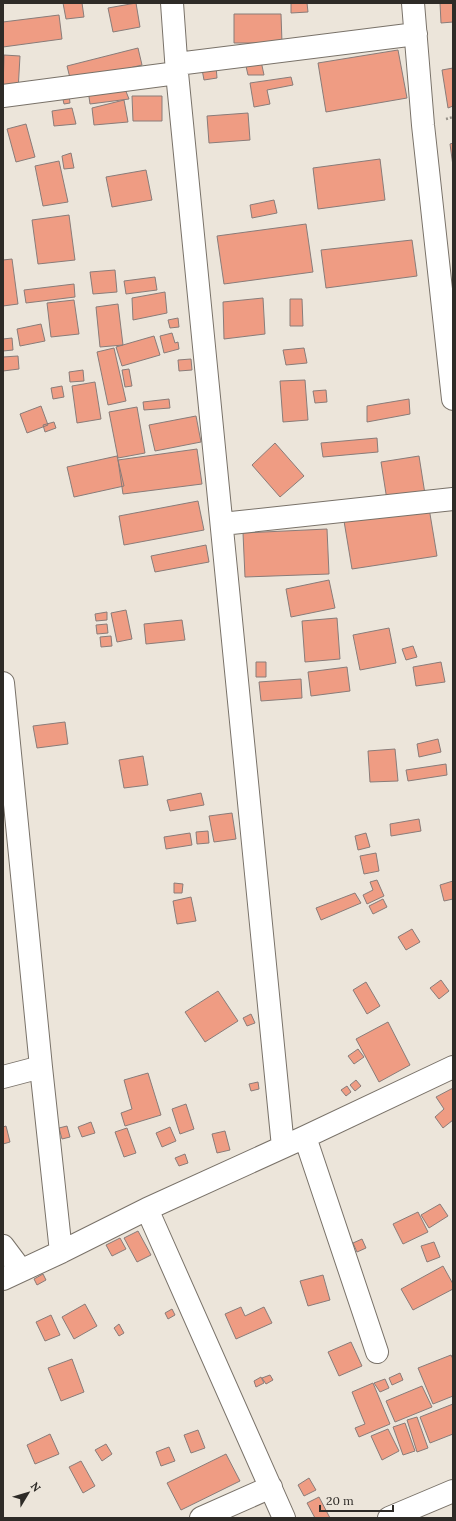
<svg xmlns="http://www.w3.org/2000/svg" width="456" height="1521" viewBox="0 0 456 1521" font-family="Lora,serif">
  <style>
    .building { fill: #ef9c83; stroke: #897c79 }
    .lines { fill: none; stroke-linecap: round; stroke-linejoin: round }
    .minor-casing { stroke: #797269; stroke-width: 24 }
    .path { stroke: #969189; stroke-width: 2.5; stroke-dasharray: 2 2; stroke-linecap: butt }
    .minor { stroke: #fff; stroke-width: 22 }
  </style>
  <rect width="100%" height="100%" fill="#ece5da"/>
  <path class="building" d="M63 3H82L84 17 66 19Z
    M136 3 140 27 113 32 108 8Z
    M291 3H307L308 12 291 13Z
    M440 3H453V22L441 23Z
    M234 14H281L282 43H234Z
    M59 15 62 39 3 47V22Z
    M138 48 142 65 71 82 67 66Z
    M398 50 407 98 326 112 318 63Z
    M4 55 20 56 18 91 3 90Z
    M261 61 264 75H248L245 62Z
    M201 64 216 66 217 78 204 80Z
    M453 68V106L448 108 442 70Z
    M291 77 293 85 267 90 270 104 254 107 250 83Z
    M123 84 129 99 90 104 88 90Z
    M69 94 70 103 64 104 62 95Z
    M132 96H162V121H133Z
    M124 100 128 122 94 125 92 108Z
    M72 108 76 124 54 126 52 111Z
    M248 113 250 140 209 143 207 116Z
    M26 124 35 157 16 162 7 129Z
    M453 143V166L450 144Z
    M71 153 74 168 64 169 62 156Z
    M380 159 385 200 318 209 313 168Z
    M59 161 68 202 43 206 35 166Z
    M146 170 152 200 112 207 106 177Z
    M274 200 277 213 252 218 250 205Z
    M69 215 75 260 38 264 32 220Z
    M306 224 313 272 224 284 217 236Z
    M412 240 417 276 326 288 321 250Z
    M12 259 18 304 3 306V260Z
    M115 270 117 292 93 294 90 272Z
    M155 277 157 290 126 294 124 281Z
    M74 284 75 297 26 303 24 290Z
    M165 292 167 313 133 320 132 298Z
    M263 298 265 334 224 339 223 302Z
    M290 299H302L303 326H290Z
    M74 300 79 334 51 337 47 303Z
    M118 304 123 345 100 347 96 307Z
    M178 318 179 327 170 328 168 320Z
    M41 324 45 341 20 346 17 329Z
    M172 333 175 343 178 342 179 349 164 353 160 336Z
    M154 336 160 355 122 366 116 347Z
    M12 338 13 350 3 351V339Z
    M114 348 126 401 108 405 97 352Z
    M304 348 307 363 286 365 283 350Z
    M18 356 19 369 3 371V357Z
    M191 359 192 370 179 371 178 360Z
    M129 369 132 386 125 387 122 370Z
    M83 370 84 381 70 382 69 372Z
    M305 380 308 420 283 422 280 381Z
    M95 382 101 419 77 423 72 386Z
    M62 386 64 397 53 399 51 388Z
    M326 390 327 402 315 403 313 391Z
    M169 399 170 408 144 410 143 402Z
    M409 399 410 414 367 422V406Z
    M41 406 48 425 27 433 20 414Z
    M137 407 145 453 118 458 109 412Z
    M196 416 201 442 155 451 149 425Z
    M54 422 56 428 45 432 43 425Z
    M377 438 378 452 323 457 321 443Z
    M275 443 304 476 280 497 252 465Z
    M197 449 202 484 123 494 118 460Z
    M117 456 124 486 74 497 67 467Z
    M419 456 425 494 387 500 381 462Z
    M198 501 204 530 124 545 119 516Z
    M429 508 437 556 352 569 344 521Z
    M327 529 329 574 245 577 243 533Z
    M206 545 209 562 155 572 151 556Z
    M329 580 335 608 291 617 286 589Z
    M126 610 132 639 117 642 111 613Z
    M107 612V620L96 621 95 614Z
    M337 618 340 659 305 662 302 621Z
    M182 620 185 640 146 644 144 624Z
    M107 624 108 633 97 634 96 625Z
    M389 628 396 663 360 670 353 635Z
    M111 636 112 646 101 647 100 637Z
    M413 646 417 657 406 660 402 649Z
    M256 662H266V677H256Z
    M441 662 445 682 416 686 413 667Z
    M347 667 350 691 311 696 308 672Z
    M301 679 302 698 261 701 259 682Z
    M65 722 68 744 37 748 33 726Z
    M438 739 441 752 419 757 417 744Z
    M395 749 398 781 370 782 368 751Z
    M143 756 148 785 124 788 119 760Z
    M446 764 447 775 408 781 406 770Z
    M201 793 204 805 170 811 167 800Z
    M232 813 236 839 214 842 209 816Z
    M419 819 421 831 391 836 390 824Z
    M208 831 209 843 197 844 196 832Z
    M190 833 192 845 166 849 164 837Z
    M366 833 370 847 358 850 355 836Z
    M376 853 379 871 364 874 360 856Z
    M377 880 384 896 367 904 363 895 373 890 370 882Z
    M453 881V899L444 901 440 885Z
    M174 883 183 884 182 893H174Z
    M355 893 361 903 321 920 316 908Z
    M191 897 196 921 177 924 173 901Z
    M383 899 387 907 373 914 369 906Z
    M412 929 420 942 406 950 398 937Z
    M441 980 449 991 439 999 430 988Z
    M366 982 380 1006 367 1014 353 990Z
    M218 991 238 1021 205 1042 185 1012Z
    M251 1014 255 1023 247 1026 243 1018Z
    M388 1022 410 1065 379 1082 356 1039Z
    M358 1049 364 1057 354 1064 348 1056Z
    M148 1073 161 1115 125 1126 121 1113 132 1109 124 1080Z
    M356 1080 361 1086 355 1091 350 1085Z
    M258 1082 259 1089 251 1091 249 1084Z
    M347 1086 351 1092 346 1096 341 1090Z
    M453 1088V1120L443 1128 435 1117 444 1109 436 1097Z
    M186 1104 194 1129 180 1134 172 1109Z
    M91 1122 95 1133 82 1137 78 1127Z
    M6 1126 10 1142 3 1144V1127Z
    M67 1126 70 1137 62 1139 59 1128Z
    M170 1127 176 1141 162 1147 156 1133Z
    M127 1128 136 1153 124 1157 115 1132Z
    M225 1131 230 1150 217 1153 212 1134Z
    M185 1154 188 1163 179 1166 175 1158Z
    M440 1204 448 1216 429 1228 421 1215Z
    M418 1212 428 1232 403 1244 393 1224Z
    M138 1231 151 1255 137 1262 124 1238Z
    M120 1238 126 1249 112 1256 106 1245Z
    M362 1239 366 1248 357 1252 353 1243Z
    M434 1242 440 1257 427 1262 421 1246Z
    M443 1266 453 1284V1289L413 1310 401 1289Z
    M43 1274 46 1280 37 1285 34 1279Z
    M323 1275 330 1300 308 1306 300 1281Z
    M85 1304 97 1326 74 1339 62 1317Z
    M241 1307 245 1316 264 1307 272 1323 236 1339 225 1314Z
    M172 1309 175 1315 168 1319 165 1313Z
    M51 1315 60 1335 45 1341 36 1322Z
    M119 1324 124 1333 119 1336 114 1328Z
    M351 1342 362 1366 339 1376 328 1352Z
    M451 1355 453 1359V1396L433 1404 418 1368Z
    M72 1359 84 1392 61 1401 48 1368Z
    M400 1373 403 1380 392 1385 389 1378Z
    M270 1375 273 1380 266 1384 262 1378Z
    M261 1377 264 1383 256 1387 254 1381Z
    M385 1379 389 1388 380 1392 374 1383Z
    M373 1383 390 1424 359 1437 355 1428 365 1424 352 1392Z
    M422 1386 432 1407 395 1422 386 1401Z
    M453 1404V1434L430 1443 420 1417Z
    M417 1417 428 1448 417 1452 407 1420Z
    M405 1423 415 1451 403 1455 393 1427Z
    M388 1429 399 1451 382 1460 371 1436Z
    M198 1430 205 1448 191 1453 184 1435Z
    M50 1434 59 1454 35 1464 27 1445Z
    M106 1444 112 1454 102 1461 95 1450Z
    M169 1447 175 1461 161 1466 156 1452Z
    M226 1454 240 1481 181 1510 167 1483Z
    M81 1461 95 1486 83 1493 69 1467Z
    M309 1478 316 1490 304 1496 298 1485Z
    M319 1497 330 1518H315L307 1503Z"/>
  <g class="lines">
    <g class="minor-casing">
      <path id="minor" d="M172 3 177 73 283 1147
        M413 3 423 125 453 399
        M177 64 416 34
        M3 96 177 73
        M222 524 453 499
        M3 683 41 1067 61 1252
        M3 1077 41 1067
        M305 1137 377 1352
        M147 1209 284 1518
        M3 1246 21 1270
        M3 1279 61 1252 147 1209 305 1137 453 1067
        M201 1518 271 1487
        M389 1518 453 1491"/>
    </g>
    <path class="path" d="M446 119 453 117"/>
    <use href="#minor" class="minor"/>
  </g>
  <rect width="456" height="1521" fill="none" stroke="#2e2b27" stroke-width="8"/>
  <g transform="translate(28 1493) rotate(52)" stroke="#ece5da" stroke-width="3" paint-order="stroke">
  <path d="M0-3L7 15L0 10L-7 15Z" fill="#2e2b27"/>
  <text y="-6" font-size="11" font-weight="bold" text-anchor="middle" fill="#2e2b27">N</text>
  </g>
  <path d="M320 1505v6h73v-6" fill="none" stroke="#2e2b27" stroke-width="2"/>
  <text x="326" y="1505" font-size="12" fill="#2e2b27" stroke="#ece5da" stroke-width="3" paint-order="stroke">20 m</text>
</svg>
